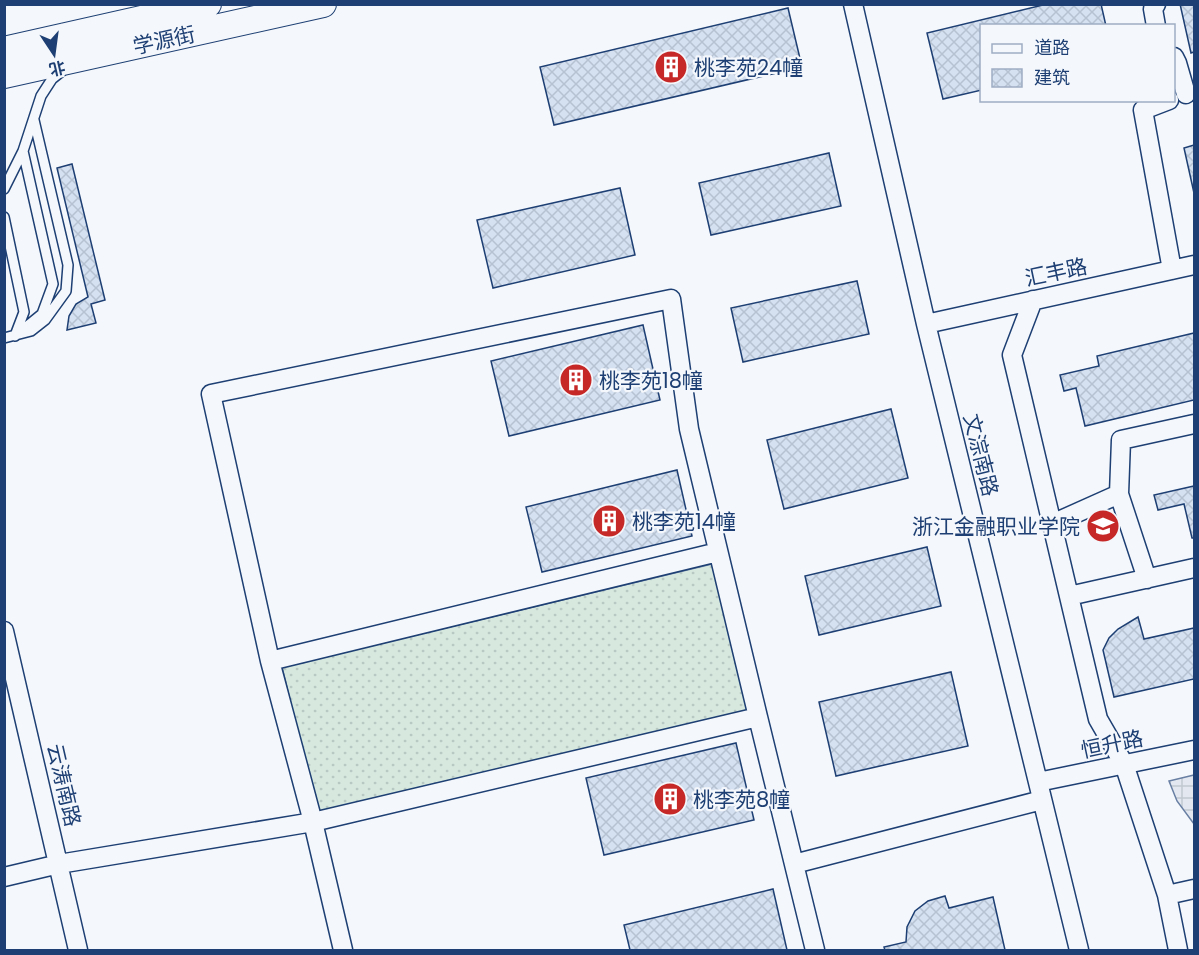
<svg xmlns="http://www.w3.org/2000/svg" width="1199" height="955" viewBox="0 0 1199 955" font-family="Poppins,'Noto Sans SC',sans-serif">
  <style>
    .grass { fill: url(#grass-dots); stroke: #687fa3; stroke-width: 1.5 }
    .plaza { fill: url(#plaza-grid); stroke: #687fa3; stroke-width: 1.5 }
    .building { fill: url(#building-cross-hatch); stroke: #1d3f73; stroke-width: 1.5 }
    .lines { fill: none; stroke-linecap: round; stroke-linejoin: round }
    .lane-casing { stroke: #1d3f73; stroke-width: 12 }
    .street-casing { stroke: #1d3f73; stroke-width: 21 }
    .secondary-casing { stroke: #1d3f73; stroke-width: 28 }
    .lane { stroke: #f4f7fb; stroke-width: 9 }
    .street { stroke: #f4f7fb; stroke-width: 18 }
    .secondary { stroke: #f4f7fb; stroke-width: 26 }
    .labels { text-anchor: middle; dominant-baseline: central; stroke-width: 4.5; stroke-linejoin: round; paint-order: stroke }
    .street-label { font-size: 21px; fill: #1d3f73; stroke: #f4f7fb }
    .poi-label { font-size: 21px; fill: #1d3f73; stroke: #f4f7fb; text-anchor: start }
  </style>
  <defs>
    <pattern id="grass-dots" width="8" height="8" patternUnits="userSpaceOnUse" patternTransform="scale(1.5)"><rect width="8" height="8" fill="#d7e8df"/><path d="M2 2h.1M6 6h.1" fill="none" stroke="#b8c8c3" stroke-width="1.8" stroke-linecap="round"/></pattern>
    <pattern id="plaza-grid" width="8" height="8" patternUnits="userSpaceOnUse" patternTransform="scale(1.5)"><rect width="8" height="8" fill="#e3e8f0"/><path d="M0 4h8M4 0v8" fill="none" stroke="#c2c8d1"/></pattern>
    <pattern id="building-cross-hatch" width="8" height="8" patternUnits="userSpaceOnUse" patternTransform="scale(1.5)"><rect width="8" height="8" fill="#d5e0f0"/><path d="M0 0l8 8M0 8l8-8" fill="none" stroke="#b6c1d1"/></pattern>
  </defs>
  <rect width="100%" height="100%" fill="#f4f7fb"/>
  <path class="grass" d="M712 564 748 712 318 816 282 667Z"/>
  <path class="plaza" d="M1194 775V824L1177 801 1169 781Z"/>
  <path class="building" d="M1047 4H1101L1106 26H982V90L943 99 927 33Z
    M1180 4H1194V52L1191 53Z
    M788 8 802 67 554 125 540 67Z
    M1194 145V193L1184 148Z
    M829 153 841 206 711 235 699 183Z
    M72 164 105 300 91 304 96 323 67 330 69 316 76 304 88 297 57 168Z
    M620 188 635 255 493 288 477 220Z
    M857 281 869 334 743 362 731 308Z
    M643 325 660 400 509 436 491 361Z
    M1194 333V400L1085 426 1076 388 1064 391 1060 375 1099 366 1097 356Z
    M891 409 908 478 784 509 767 440Z
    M677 470 692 536 542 572 526 507Z
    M1194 486V538H1192L1184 504 1158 510 1154 495Z
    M927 547 941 606 819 635 805 576Z
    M1138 617 1144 639 1194 628V679L1114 697 1103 650 1109 638 1118 629Z
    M951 672 968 746 836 776 819 702Z
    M736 743 754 820 604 855 586 778Z
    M773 889 787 950H630L624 925Z
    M945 896 949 908 993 897 1005 950H885L884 947 906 942 907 927 915 911 928 901Z"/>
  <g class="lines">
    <g class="lane-casing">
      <path id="lane" d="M4 189 23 151
        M4 217 24 312 16 333
        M15 336 42 314 53 284 23 151 41 96 52 79 62 71
        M4 338 31 331 45 320 66 291 68 265 34 120"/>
    </g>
    <g class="street-casing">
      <path id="street" d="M853 4 926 324 1079 950
        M1156 4 1153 9 1156 26
        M1174 57 1177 63 1186 94
        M1169 100 1143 110 1172 270
        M1033 300 1012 355 1098 719 1124 764 1167 895 1178 950
        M926 324 1194 265
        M1119 494 1147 579
        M1052 524 1119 494 1121 440 1194 424
        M1069 596 1194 568
        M4 631 78 950
        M270 661 718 552
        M1038 782 1194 750
        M794 864 1042 800
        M4 877 59 864 313 822 270 661 211 394 671 299 689 429 758 717
        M1167 895 1194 889
        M343 950 313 822 758 717 815 950"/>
    </g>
    <g class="secondary-casing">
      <path id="secondary" d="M4 50 208 4
        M4 75 323 4"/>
    </g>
    <use href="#lane" class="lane"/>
    <use href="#street" class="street"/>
    <use href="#secondary" class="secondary"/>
  </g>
  <defs>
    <g id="building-disc" transform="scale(1.725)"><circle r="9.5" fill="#c62828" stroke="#f4f7fb"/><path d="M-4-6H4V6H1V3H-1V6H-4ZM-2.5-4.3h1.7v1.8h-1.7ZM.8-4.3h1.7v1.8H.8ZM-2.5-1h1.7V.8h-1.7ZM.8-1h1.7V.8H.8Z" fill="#fff"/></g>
    <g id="university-disc" transform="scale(1.725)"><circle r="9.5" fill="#c62828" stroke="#f4f7fb"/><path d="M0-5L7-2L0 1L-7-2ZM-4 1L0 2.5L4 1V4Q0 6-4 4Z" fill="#fff"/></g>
  </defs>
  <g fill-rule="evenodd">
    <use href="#building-disc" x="671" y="67"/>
    <use href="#building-disc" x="576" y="380"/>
    <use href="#building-disc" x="609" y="521"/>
    <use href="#university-disc" x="1103" y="526"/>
    <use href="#building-disc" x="670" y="799"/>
  </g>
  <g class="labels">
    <g class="street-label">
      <text transform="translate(164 40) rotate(-12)">学源街</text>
      <text transform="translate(1056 272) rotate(-12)">汇丰路</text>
      <text transform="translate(981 455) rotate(76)">文淙南路</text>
      <text transform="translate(1112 744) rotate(-12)">恒升路</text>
      <text transform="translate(64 785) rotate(77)">云涛南路</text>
    </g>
    <g class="poi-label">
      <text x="694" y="67">桃李苑24幢</text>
      <text x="599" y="380">桃李苑18幢</text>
      <text x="632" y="521">桃李苑14幢</text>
      <text x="1080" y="526" text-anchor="end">浙江金融职业学院</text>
      <text x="693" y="799">桃李苑8幢</text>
    </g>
  </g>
  <rect width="1199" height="955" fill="none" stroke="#1d3f73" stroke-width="12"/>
  <rect x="980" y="24" width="195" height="78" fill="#f4f7fb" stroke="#9eadc5" stroke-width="1.5"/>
  <rect x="992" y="44" width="30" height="9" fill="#f4f7fb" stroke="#9eadc5" stroke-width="1.5"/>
  <text x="1034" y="54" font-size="18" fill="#1d3f73">道路</text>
  <rect x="992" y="69" width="30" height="18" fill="url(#building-cross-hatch)" stroke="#9eadc5" stroke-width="1.5"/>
  <text x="1034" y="84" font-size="18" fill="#1d3f73">建筑</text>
  <g transform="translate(54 54) rotate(167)" stroke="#f4f7fb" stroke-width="4.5" paint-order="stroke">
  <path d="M0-4.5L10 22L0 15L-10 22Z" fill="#1d3f73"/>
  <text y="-9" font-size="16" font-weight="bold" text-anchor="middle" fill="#1d3f73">北</text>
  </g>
</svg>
